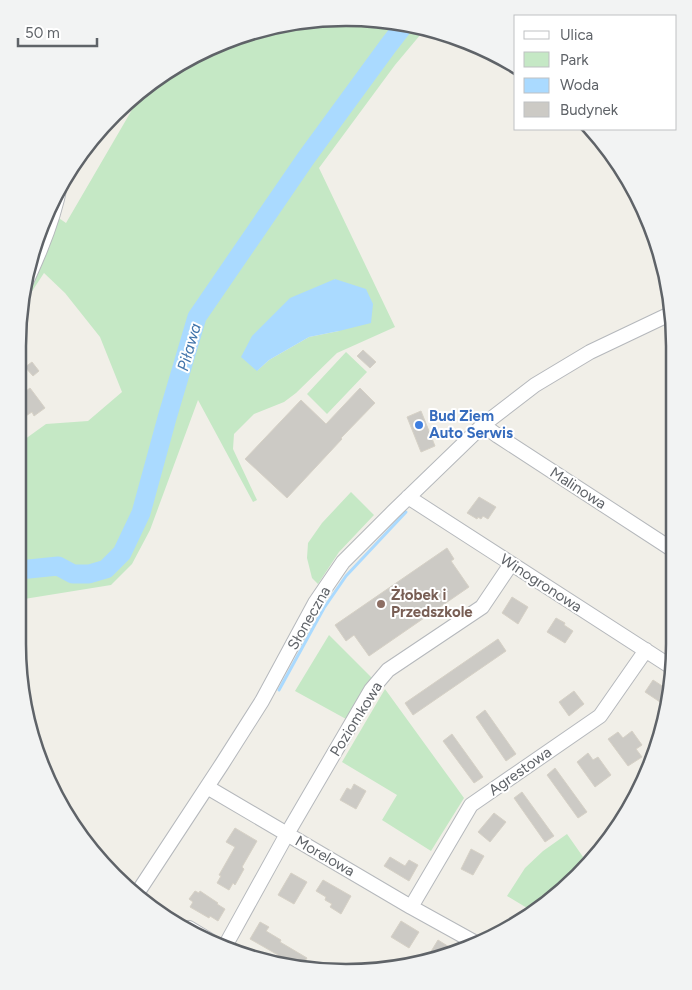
<svg xmlns="http://www.w3.org/2000/svg" width="692" height="990" viewBox="0 0 692 990" font-family="Figtree,sans-serif">
  <style>
    .green { fill: #c5e8c5; fill-rule: evenodd }
    .water { fill: #aadaff }
    .lines { fill: none; stroke-linecap: round; stroke-linejoin: round }
    .stream { stroke: #aadaff; stroke-width: 3 }
    .river { stroke: #aadaff; stroke-width: 19 }
    .building { fill: #cccac5; stroke: #d6d1c6 }
    .minor-casing { stroke: #b5b8bc; stroke-width: 16 }
    .minor { stroke: #fff; stroke-width: 14 }
    .shop-dot { fill: #3f7fe0; stroke: #fff; stroke-width: 2 }
    .education-dot { fill: #8d6e63; stroke: #fff; stroke-width: 2 }
    .labels { text-anchor: middle; dominant-baseline: central; stroke-width: 4; stroke-linejoin: round; paint-order: stroke }
    .shop-label { font-size: 15px; font-weight: bold; fill: #366cbe; stroke: #fff; text-anchor: start }
    .street-label { font-size: 15px; fill: #5f6368; stroke: #fff }
    .education-label { font-size: 15px; font-weight: bold; fill: #785e54; stroke: #fff; text-anchor: start }
    .water-label { font-size: 16px; font-style: italic; fill: #4174aa; stroke: #fff }
    .rim { fill: none; stroke: #5f6368; stroke-width: 2.5 }
  </style>
  <rect width="100%" height="100%" fill="#f1efe8"/>
  <path class="green" d="M367 18 426 28 395 65 319 168 395 327 337 353 296 393 284 402 254 414 234 434 233 449 257 500 253 502 198 400 150 530 132 564 111 585 18 600 21 442 46 424 88 421 122 392 100 337 65 293 44 273 23 305 24 282 50 212 66 223 140 96V91L182 62 240 35 303 20ZM335 279 339 331 309 337 269 360 257 371Z
    M346 352 367 372 327 414 307 394Z
    M351 492 374 515 339 552 318 584 312 578 307 558 308 543 322 523Z
    M329 635 373 679 346 719 295 691Z
    M385 689 464 798 431 851 382 820 397 795 342 762Z
    M567 834 588 864 563 891 532 911 507 896 525 868 543 851Z"/>
  <path class="water" d="M335 279 366 289 373 304 371 323 339 331 309 337 269 360 257 371 241 357 252 336 290 298Z"/>
  <g class="lines">
    <path class="stream" d="M279 690 324 608 346 576 406 512"/>
    <path class="river" d="M19 570 58 566 73 574H89L106 569 122 553 141 513 167 418 197 317 306 158 388 46 405 24"/>
  </g>
  <path class="building" d="M363 350 376 362 370 368 357 356Z
    M32 362 39 371 33 376 25 367Z
    M30 388 45 408 34 416 32 412 21 419 22 394Z
    M360 388 375 403 341 438 342 439 287 498 245 459 301 400 326 424Z
    M421 411 435 446 421 452 407 417Z
    M479 497 496 507 488 519 483 516 481 519 478 517 477 519 467 513Z
    M447 548 454 559 451 561 469 587 369 656 354 635 346 641 335 625Z
    M512 597 528 607 518 624 502 613Z
    M556 618 565 623 564 625 573 631 565 643 547 632Z
    M498 639 506 651 413 715 405 703Z
    M653 680 670 691 669 694 663 704 645 692Z
    M574 691 584 704 569 716 559 702Z
    M485 710 516 754 506 761 476 717Z
    M632 731 642 745 636 749 642 757 628 766 608 739 618 732 623 738Z
    M452 734 483 777 474 783 443 741Z
    M588 753 593 760 598 757 611 775 595 787 577 762Z
    M555 768 587 812 578 818 547 775Z
    M354 784 366 791 356 809 340 800 347 788 351 790Z
    M522 792 554 836 545 842 514 798Z
    M494 813 506 822 490 842 478 832Z
    M235 828 257 841 242 867 244 869 235 885 233 883 229 890 217 883 221 876 219 875 235 847 226 842Z
    M471 849 484 856 473 875 461 869Z
    M390 857 405 866 409 860 418 865 409 881 384 866Z
    M291 873 307 882 294 904 278 895Z
    M323 880 351 896 341 914 330 907 332 904 325 900 326 897 316 891Z
    M195 891 199 893 200 891 218 903 217 904 225 909 218 921 210 916 209 918 190 907 193 902 189 899Z
    M401 921 419 932 409 948 391 937Z
    M260 922 269 927 266 931 281 940 280 942 307 958 300 969 294 967 284 961 285 959 250 939Z
    M438 940 454 950 427 958Z"/>
  <g class="lines">
    <g class="minor-casing">
      <path id="minor" d="M24 286C30 274 35 262 40 250 49 228 56 208 60 185
        M483 425 498 436 673 550
        M408 497 673 668
        M207 787 411 907 476 943
        M136 895 222 764 262 701 315 603 343 562 393 512 483 425 535 385 590 352 672 313
        M411 907 471 805 600 716 646 650
        M189 928 224 949
        M224 948 287 834 371 690 388 670 482 607 511 564"/>
    </g>
    <use href="#minor" class="minor"/>
  </g>
  <circle class="shop-dot" cx="419" cy="425" r="5"/>
  <circle class="education-dot" cx="381" cy="604" r="5"/>
  <g class="labels">
    <g class="shop-label">
      <text x="429" y="416">Bud Ziem<tspan x="429" dy="17">Auto Serwis</tspan></text>
    </g>
    <g class="street-label">
      <text transform="translate(578 488) rotate(33)">Malinowa</text>
      <text transform="translate(541 583) rotate(33)">Winogronowa</text>
      <text transform="translate(309 618) rotate(-60)">Słoneczna</text>
      <text transform="translate(356 719) rotate(-58)">Poziomkowa</text>
      <text transform="translate(520 771) rotate(-35)">Agrestowa</text>
      <text transform="translate(325 856) rotate(30)">Morelowa</text>
    </g>
    <g class="education-label">
      <text x="391" y="595">Żłobek i<tspan x="391" dy="17">Przedszkole</tspan></text>
    </g>
    <g class="water-label">
      <text transform="translate(189 347) rotate(-74)">Piława</text>
    </g>
  </g>
  <path d="M0 0H692V990H0ZM346 26H346A320 320 0 0 1 666 346V644A320 320 0 0 1 346 964H346A320 320 0 0 1 26 644V346A320 320 0 0 1 346 26Z" fill="#f2f3f3" fill-rule="evenodd"/>
  <path class="rim" d="M346 26H346A320 320 0 0 1 666 346V644A320 320 0 0 1 346 964H346A320 320 0 0 1 26 644V346A320 320 0 0 1 346 26Z"/>
  <rect x="514" y="15" width="162" height="115" fill="#ffffff" stroke="#bfc1c3"/>
  <rect x="524" y="31" width="25" height="8" fill="#ffffff" stroke="#bfc1c3"/>
  <text x="560" y="40" font-size="15" fill="#5f6368">Ulica</text>
  <rect x="524" y="52" width="25" height="15" fill="#c5e8c5" stroke="#bfc1c3"/>
  <text x="560" y="65" font-size="15" fill="#5f6368">Park</text>
  <rect x="524" y="78" width="25" height="15" fill="#aadaff" stroke="#bfc1c3"/>
  <text x="560" y="90" font-size="15" fill="#5f6368">Woda</text>
  <rect x="524" y="102" width="25" height="15" fill="#cccac5" stroke="#bfc1c3"/>
  <text x="560" y="115" font-size="15" fill="#5f6368">Budynek</text>
  <path d="M18 38v8h79v-8" fill="none" stroke="#5f6368" stroke-width="2.5"/>
  <text x="25" y="38" font-size="15" fill="#5f6368" stroke="#ffffff" stroke-width="4" paint-order="stroke">50 m</text>
</svg>
